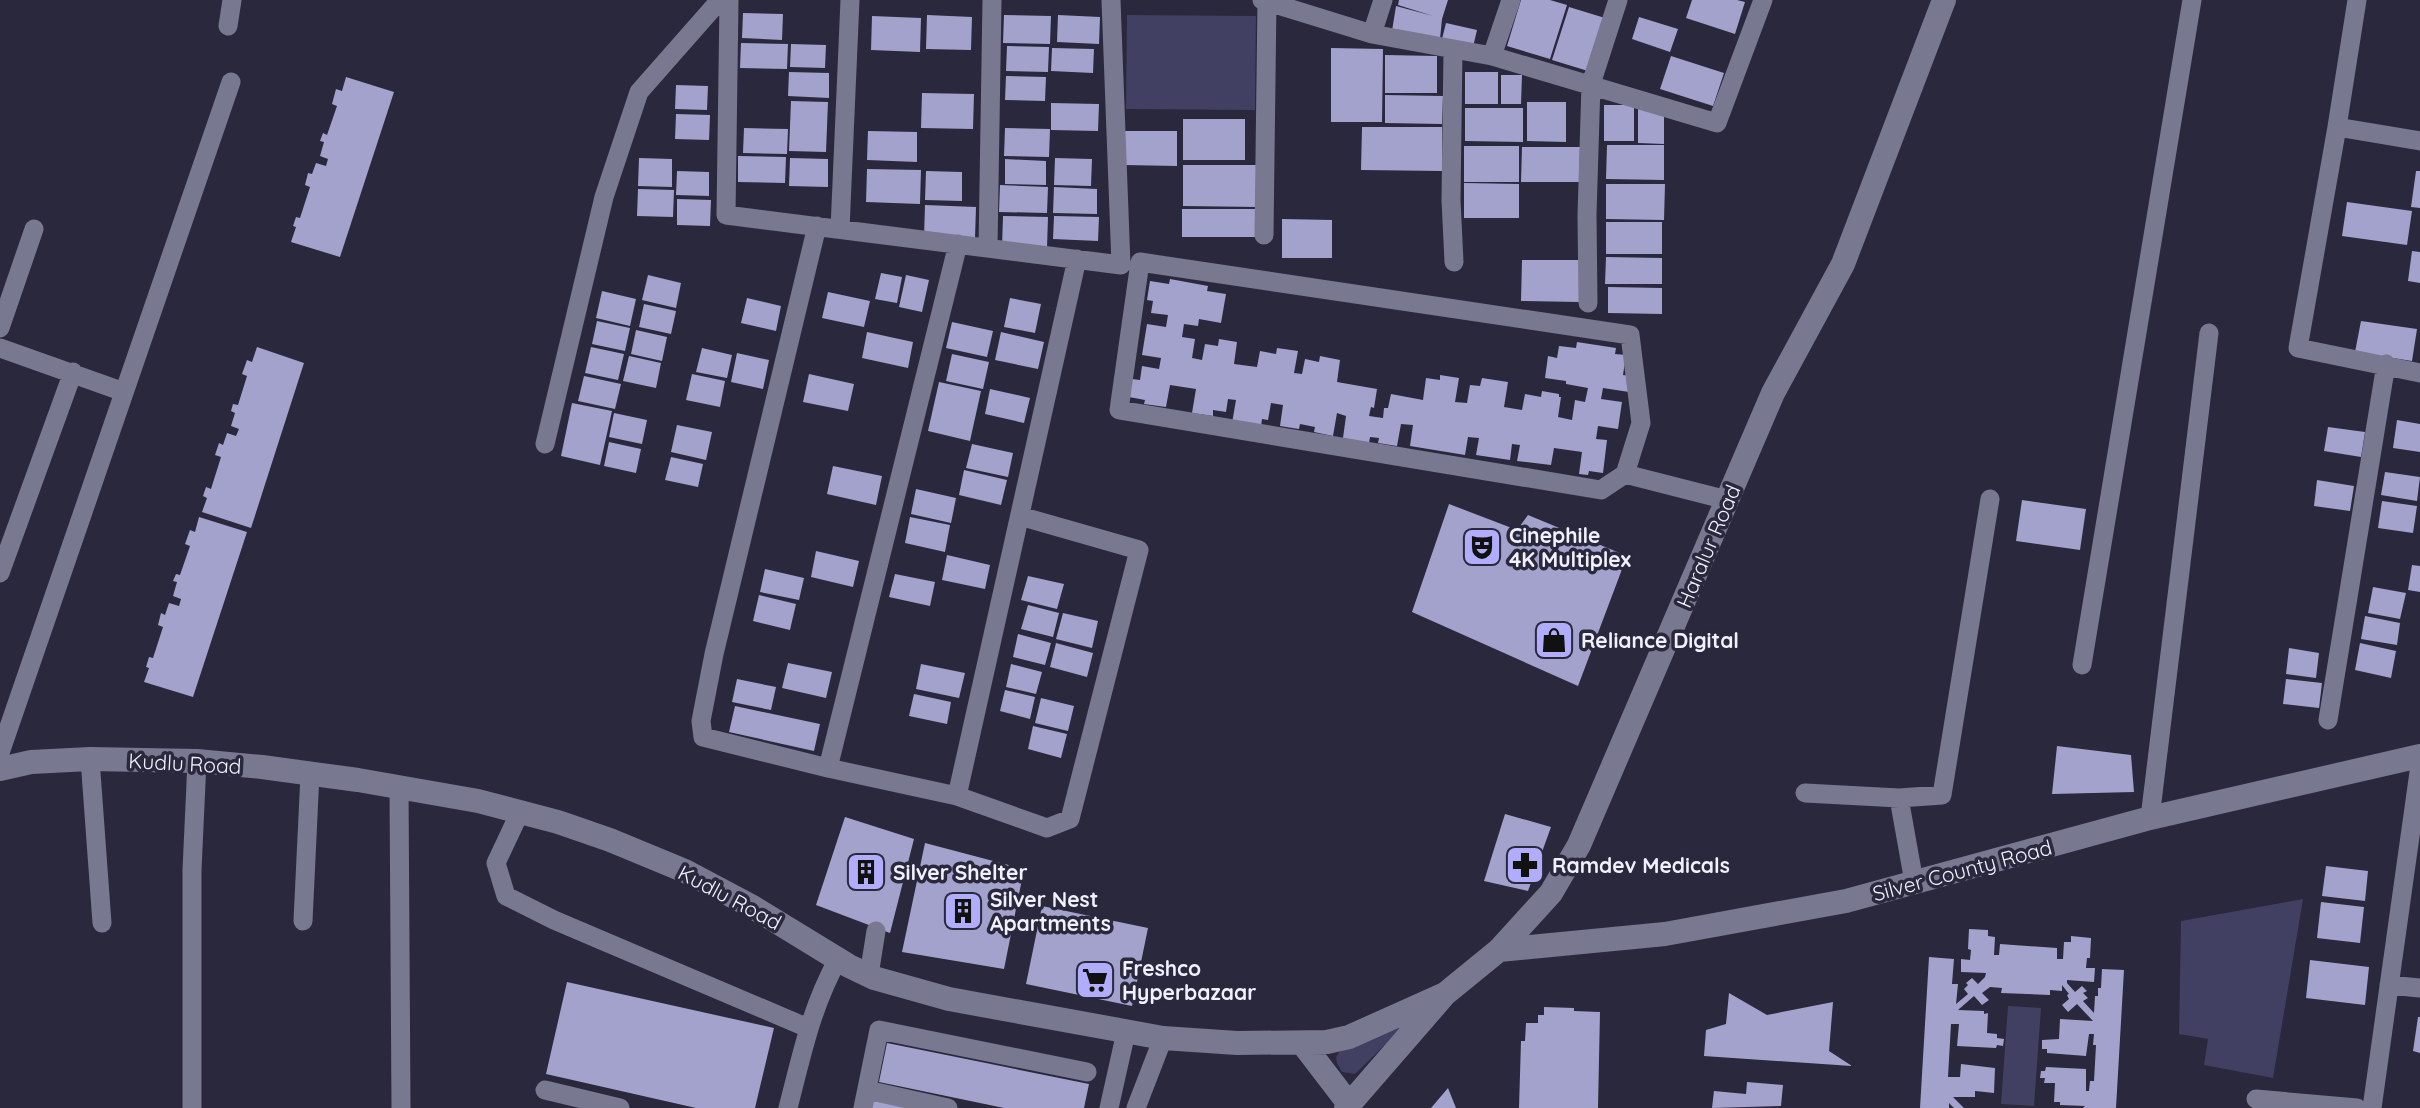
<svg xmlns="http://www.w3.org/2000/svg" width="2420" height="1108" viewBox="0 0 2420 1108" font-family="Quicksand,sans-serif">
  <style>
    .green { fill: #413f62 }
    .building { fill: #a3a2cc }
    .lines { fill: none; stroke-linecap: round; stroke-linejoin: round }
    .minor { stroke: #797891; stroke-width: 19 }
    .tertiary { stroke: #797891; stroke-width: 24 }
    .labels { text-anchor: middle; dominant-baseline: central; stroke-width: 7; stroke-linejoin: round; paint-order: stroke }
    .poi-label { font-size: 21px; font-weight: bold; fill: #f0f0fe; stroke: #29283c; text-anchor: start }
    .street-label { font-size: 21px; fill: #f0f0fe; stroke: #29283c }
  </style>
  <rect width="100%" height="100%" fill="#29283c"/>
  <path class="green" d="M1127 15 1256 16 1255 110 1126 109Z
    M2303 899 2273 1078 2204 1065 2208 1039 2179 1034 2181 921Z
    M2008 1006 2041 1008 2034 1106 2001 1104Z
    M1392 1019 1402 1028 1355 1074 1342 1072 1337 1063 1336 1057 1341 1049Z"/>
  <path class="building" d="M1399 0H1448L1442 19 1440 39 1392 31 1396 6 1433 16 1398 5Z
    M1521 0H1550L1567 5 1550 59 1507 46Z
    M1692 0H1737L1745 2 1735 34 1686 18Z
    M1569 7 1605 18 1588 71 1552 60Z
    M743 13 783 14 782 40 742 38Z
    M927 15 972 17 971 50 926 49Z
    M1004 15 1051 16 1050 44 1003 43Z
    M1058 15 1100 17 1099 44 1057 42Z
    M872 16 921 18 920 52 871 50Z
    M1639 17 1678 29 1670 52 1632 39Z
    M1446 23 1477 30 1473 47 1442 39Z
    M741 43 788 44 787 69 740 68Z
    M791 44 826 45 825 68 790 67Z
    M1007 46 1049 47 1048 72 1006 71Z
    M1052 48 1094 49 1093 73 1051 71Z
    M1331 48 1383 49 1382 122H1331Z
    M1385 55 1437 56V93H1385Z
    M1671 56 1724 73 1713 106 1660 89Z
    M789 72 829 73V98L788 96Z
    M1465 72H1498V104H1465Z
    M1501 75H1522L1521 104H1501Z
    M1006 76 1046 77 1045 101 1005 100Z
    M346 77 394 92 340 257 291 242 296 227 293 226 296 217 300 218 310 187 305 185 308 173 312 174 316 163 326 166 328 159 320 156 324 142 320 141 323 133 327 135 337 106 332 104 336 89 342 91Z
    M676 85 708 86 707 110 675 109Z
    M922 93 974 94 973 129 921 128Z
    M1385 95 1443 96 1442 124 1385 123Z
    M791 101 828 102 826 152 789 151Z
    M1527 102H1566V142L1527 141Z
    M1051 103 1099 104 1098 131 1051 130Z
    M1604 105H1634V141H1604Z
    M1465 108H1523V142L1465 141Z
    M1638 109H1664V144L1638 143Z
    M676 114 710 115 709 140 675 139Z
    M1183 119H1245V160H1183Z
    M1362 127H1442V171L1361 170Z
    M744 128 788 129 787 154 743 153Z
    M1005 128 1050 129 1049 157 1004 156Z
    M868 131 917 132V162L867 160Z
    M1124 131H1177V166L1124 165Z
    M1607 145H1664V180L1606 179Z
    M1464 146H1519V182H1464Z
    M1522 147H1580L1579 182H1521Z
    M738 156 786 157 785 183 738 182Z
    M639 158 672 159V187L638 186Z
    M790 158 828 159V187L789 186Z
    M1055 158 1092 159 1091 186 1054 185Z
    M1005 159 1046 161V185L1005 184Z
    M1183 165H1257V207L1183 206Z
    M867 169 921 170 920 204 866 202Z
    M677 171 709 172V196L676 195Z
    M926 171 962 172V201L925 200Z
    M2416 171H2420V208L2411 207Z
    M1464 183 1519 184V218H1464Z
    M1606 184H1665L1664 220 1606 219Z
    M1000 185 1048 187 1047 213 999 212Z
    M1054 187 1097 189V214L1053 213Z
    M638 189 674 190 673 217 637 216Z
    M677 199 711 200 710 226 677 225Z
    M2347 202 2412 211 2407 245 2342 236Z
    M925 205 976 207 975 238 924 237Z
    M1182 209H1259V237H1182Z
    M1003 216 1048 217 1047 248 1002 247Z
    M1054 216 1099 217 1098 241 1053 239Z
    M1282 219 1332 220V258H1282Z
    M1606 222H1662V254H1606Z
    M2412 251 2420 252V283L2408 281Z
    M1606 257 1662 258V284H1605Z
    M1522 260H1579V302L1521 301Z
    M881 273 902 277 897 303 875 299Z
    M648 275 681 283 676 308 642 300Z
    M906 275 929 280 922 312 899 307Z
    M1170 279 1208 286 1207 291 1226 294 1221 323 1199 319 1198 326 1184 324 1182 337 1195 339 1192 358 1202 360 1205 344 1218 346 1219 339 1237 342 1234 364 1257 367 1260 351 1276 354 1277 348 1298 351 1294 373 1302 374 1305 359 1319 362 1320 356 1340 360 1337 382 1377 389 1374 408 1371 407 1369 416 1383 418 1384 408H1388L1391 394 1423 400 1426 378 1440 380V375L1459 378 1455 402 1467 403 1470 385 1480 386 1482 378 1508 382 1504 407 1522 410 1525 394 1541 397 1542 391 1559 394V397H1561L1558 417 1572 420 1575 400 1585 402 1588 388 1566 384V381L1545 378 1548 356 1557 358 1559 346 1576 348 1577 342 1616 348 1615 354 1626 355 1623 375 1631 376 1629 392 1603 388 1601 399 1622 402 1618 429 1598 426 1596 439 1607 440 1603 473 1589 471 1588 475 1579 474 1582 452 1554 448 1551 465 1517 461 1520 445 1512 444 1510 460 1476 455 1479 438 1468 437 1465 455 1410 446 1413 425 1401 424 1397 446 1378 443 1379 438 1370 437 1369 443 1343 438 1346 416 1337 413 1333 436 1314 432 1315 427 1300 424 1299 429 1280 426 1283 405 1271 403 1268 420 1262 419 1261 427 1232 423 1236 400 1228 399 1226 412 1213 410V416L1192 413 1196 389 1170 385 1166 407 1144 404 1145 400 1129 397 1132 379 1140 380 1142 366 1159 369 1161 358 1142 355 1147 324 1166 327 1168 315 1151 313 1153 301 1147 300 1150 281 1169 284Z
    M1608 287 1662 288V314L1608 313Z
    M602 291 636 299 630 326 596 318Z
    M828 292 870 301 864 327 822 318Z
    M747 298 781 306 776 331 741 323Z
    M1010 298 1041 304 1035 333 1004 327Z
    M644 304 676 311 671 334 639 327Z
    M597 321 630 328 625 351 592 344Z
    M2361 321 2417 329 2412 361 2355 352Z
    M952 322 993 331 987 357 946 348Z
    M636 330 667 337 662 361 631 354Z
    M867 332 913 342 908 368 862 358Z
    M1001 332 1044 342 1038 369 995 360Z
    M257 347 304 363 251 528 202 512 207 498 203 496 206 487 211 489 221 457 215 455 219 443 223 445 227 433 236 436 239 429 231 426 235 413 231 411 233 404 238 405 247 376 242 374 247 360 252 362Z
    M591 347 624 354 618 380 585 373Z
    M702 348 732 355 727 378 696 372Z
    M737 353 769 360 763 389 731 382Z
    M952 354 989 362 983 389 946 381Z
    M629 356 661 363 656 388 623 381Z
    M692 374 725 381 720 407 686 400Z
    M809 374 854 384 848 411 803 402Z
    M584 376 621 384 615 409 578 401Z
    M939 382 981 391 970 441 928 431Z
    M990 389 1030 398 1024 423 985 414Z
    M572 403 612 411 600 465 561 456Z
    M614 413 647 420 642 444 609 437Z
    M2397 420 2420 424V452L2393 448Z
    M677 425 712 432 706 460 671 452Z
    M2328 427 2365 432 2361 457 2324 451Z
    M609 442 641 449 636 473 604 466Z
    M972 444 1013 453 1008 477 966 468Z
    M671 457 703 464 698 487 665 480Z
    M833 466 882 476 876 505 827 494Z
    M964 470 1007 480 1001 505 959 495Z
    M2385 472 2420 477 2417 501 2381 495Z
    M2317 480 2354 486 2350 511 2314 506Z
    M916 489 956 498 951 523 911 514Z
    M2022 500 2086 509 2080 550 2016 541Z
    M2382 501 2417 506 2413 533 2378 528Z
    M1449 504 1517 530 1528 515 1627 556 1578 686 1412 612Z
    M199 517 247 532 193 697 144 682 149 668 146 667 149 657 153 658 163 627 158 625 161 613 165 615 169 603 179 606 181 599 173 596 177 582 173 581 176 574 180 575 190 546 185 544 190 530 195 532Z
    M910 517 950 525 945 552 905 543Z
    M816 551 859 561 853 587 811 577Z
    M947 555 990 565 985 589 942 580Z
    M2412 565 2420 566V592L2408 590Z
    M765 569 804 578 799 600 760 592Z
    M895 574 935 582 930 606 889 597Z
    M1028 576 1064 584 1057 609 1021 600Z
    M2373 587 2406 593 2400 619 2368 613Z
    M759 595 796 604 790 630 753 621Z
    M1028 605 1059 613 1053 637 1021 629Z
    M1063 613 1098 621 1092 648 1056 639Z
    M2365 616 2400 623 2397 645 2361 639Z
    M1018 634 1051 643 1045 665 1013 657Z
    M1056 643 1093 653 1087 677 1050 667Z
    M2360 643 2396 651 2391 678 2355 670Z
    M2289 648 2319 653 2316 678 2286 674Z
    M788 663 832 672 826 698 782 688Z
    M921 664 965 673 959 698 916 689Z
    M1011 664 1042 672 1036 694 1006 687Z
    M737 679 776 687 771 710 732 702Z
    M2286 679 2322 683 2319 708 2283 704Z
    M1005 690 1035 697 1030 719 1000 711Z
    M914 694 951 702 947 724 909 716Z
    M1041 698 1074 706 1068 731 1035 723Z
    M735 706 820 724 814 751 729 732Z
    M1033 726 1067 734 1061 758 1028 749Z
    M2057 746 2131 755 2134 792 2052 794Z
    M1505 814 1551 827 1528 891 1484 881Z
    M845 817 914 839 890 933 816 905Z
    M925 843 1024 869 1004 969 902 952Z
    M2326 866 2368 871 2365 901 2322 896Z
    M2321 902 2364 907 2360 943 2317 938Z
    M1042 906 1148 928 1132 1006 1026 984Z
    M1969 929 1988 930V936L1995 937 1994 955H1999L2000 944 2057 948V959H2063L2064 942H2071V936L2091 938 2090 958H2087L2086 968H2095L2094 982 2067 980V983L2075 992 2082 986 2087 991 2083 993 2088 998 2083 1001 2094 1013 2095 996H2098V988H2101L2102 969 2124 970 2116 1108H2083L2085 1106 2060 1105V1102H2054L2055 1083H2044L2045 1078H2040L2041 1071H2045L2046 1067 2086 1069V1091H2089L2090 1081H2094L2096 1045H2093L2094 1034H2089L2086 1056 2047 1053V1049H2042V1040L2059 1039 2060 1019 2093 1021 2077 1004 2068 1012 2062 1005 2069 999 2067 995 2069 994 2062 985V991L2050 990V995L2001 993 2002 988 1990 987 1982 993 1989 1000 1982 1005 1974 996 1958 1010 1984 1011V1014L1988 1013 1987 1033 1997 1034V1038L2004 1039 2003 1046 1997 1045 1996 1048 1957 1046 1959 1024H1951L1948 1077H1960L1961 1064 1995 1068 1994 1093 1975 1091V1097H1953L1964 1108H1954L1949 1103V1108H1920L1929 957 1954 959 1952 984H1958L1956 1004 1968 994 1964 989 1968 985 1966 983 1972 978 1978 984 1985 977 1986 973 1961 972V959L1970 960 1971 950 1968 949Z
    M2310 960 2369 967 2365 1005 2306 998Z
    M567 982 774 1028 755 1108H696L546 1074Z
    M1729 993 1767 1015 1833 1002 1829 1051 1852 1066 1704 1056 1706 1030 1726 1024Z
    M1544 1007 1574 1008V1011L1600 1012 1598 1108H1519L1521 1041H1525L1526 1023H1538V1015H1544Z
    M2418 1017H2420V1053L2413 1051Z
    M887 1043 1089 1084 1084 1108H1004L879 1082Z
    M1747 1082 1783 1085 1781 1106 1712 1108 1714 1091 1746 1094Z
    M1448 1088 1456 1108H1431Z
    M870 1097 911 1108H868Z"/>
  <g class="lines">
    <path class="minor" d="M729 0 726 215 1121 265 1111 0
      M1262 0 1372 34 1383 0
      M2357 0 2337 127 2298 348 2420 373
      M228 26 232 0
      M1372 34 1492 56 1717 123 1763 0
      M1453 49 1451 200 1454 262
      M1492 56 1511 0
      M2337 127 2420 141
      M817 226 714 654 701 721 703 737 828 768 957 796 1047 828 1070 819 1139 550 1020 516
      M840 229 850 0
      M1264 235 1267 0
      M988 248 992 0
      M1588 303 1587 215 1591 84 1618 0
      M0 328 34 229
      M0 348 124 392
      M545 444 604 197 639 92 720 0
      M1625 474 1601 490 1119 410 1140 262 1630 335 1641 423 1625 474 1727 500
      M0 573 73 372
      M2082 665 2192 0
      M2328 720 2386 364
      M0 753 231 82
      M90 759 102 923
      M828 768 958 244
      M399 786 401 1108
      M1805 793 1899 798
      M957 796 1077 259
      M520 812 496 863 506 896 554 920 808 1028
      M2150 818 2209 333
      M1914 882 1899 798 1942 795 1990 499
      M303 921 310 774
      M869 975 876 931
      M2389 985 2420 988
      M545 1090 620 1108
      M867 1090 948 1108
      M2256 1099 2357 1108
      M192 1108V870L197 761
      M788 1108C802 1054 811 1008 838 959
      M863 1108 879 1030 1087 1072
      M1109 1108 1126 1032
      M1136 1108 1163 1038
      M2372 1108 2420 765"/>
    <path class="tertiary" d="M0 769 31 762 90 759 197 761 262 767 358 780 478 801 558 822 610 840 685 871 751 906 849 966 874 978 949 999 1163 1038 1237 1043 1327 1042 1349 1037 1445 994
      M1499 950 1665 934 1846 901 2150 818 2420 756
      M1303 1044 1349 1104
      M1346 1108 1445 994 1499 950 1551 893 1579 845 1773 393 1843 264 1944 0"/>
  </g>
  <defs>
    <g id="theatre-square" transform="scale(2.0125)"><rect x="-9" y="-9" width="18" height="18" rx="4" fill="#b1adfa" stroke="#29283c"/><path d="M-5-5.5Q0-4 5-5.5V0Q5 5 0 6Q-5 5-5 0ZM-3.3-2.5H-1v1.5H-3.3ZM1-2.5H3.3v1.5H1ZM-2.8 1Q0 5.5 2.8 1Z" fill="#111"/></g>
    <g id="shop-square" transform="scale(2.0125)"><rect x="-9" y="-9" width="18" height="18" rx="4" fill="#b1adfa" stroke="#29283c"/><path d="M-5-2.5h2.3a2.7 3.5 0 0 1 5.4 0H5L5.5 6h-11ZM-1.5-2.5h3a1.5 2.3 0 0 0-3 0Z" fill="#111"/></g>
    <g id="pharmacy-square" transform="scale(2.0125)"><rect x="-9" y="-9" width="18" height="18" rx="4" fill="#b1adfa" stroke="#29283c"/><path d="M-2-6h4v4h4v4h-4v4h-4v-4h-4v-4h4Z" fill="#111"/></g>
    <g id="building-square" transform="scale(2.0125)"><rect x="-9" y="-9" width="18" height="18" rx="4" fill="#b1adfa" stroke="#29283c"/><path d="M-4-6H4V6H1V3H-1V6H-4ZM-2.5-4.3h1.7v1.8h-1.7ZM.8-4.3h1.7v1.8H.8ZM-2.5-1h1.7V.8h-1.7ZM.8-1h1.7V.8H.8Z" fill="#111"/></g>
    <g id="supermarket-square" transform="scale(2.0125)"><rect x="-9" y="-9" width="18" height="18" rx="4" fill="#b1adfa" stroke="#29283c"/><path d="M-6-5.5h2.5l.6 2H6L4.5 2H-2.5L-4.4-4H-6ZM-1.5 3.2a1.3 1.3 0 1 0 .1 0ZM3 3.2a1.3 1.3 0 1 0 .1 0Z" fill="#111"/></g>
  </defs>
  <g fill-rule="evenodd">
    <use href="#theatre-square" x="1482" y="547"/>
    <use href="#shop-square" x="1554" y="640"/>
    <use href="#pharmacy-square" x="1525" y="865"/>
    <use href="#building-square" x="866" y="872"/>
    <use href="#building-square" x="963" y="911"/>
    <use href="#supermarket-square" x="1095" y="980"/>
  </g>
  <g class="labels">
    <g class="poi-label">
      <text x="1509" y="535">Cinephile<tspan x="1509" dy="24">4K Multiplex</tspan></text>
      <text x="1581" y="640">Reliance Digital</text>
      <text x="1552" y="865">Ramdev Medicals</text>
      <text x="893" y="872">Silver Shelter</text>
      <text x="990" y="899">Silver Nest<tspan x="990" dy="24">Apartments</tspan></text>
      <text x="1122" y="968">Freshco<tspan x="1122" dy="24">Hyperbazaar</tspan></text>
    </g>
    <g class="street-label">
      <text transform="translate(1708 546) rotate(-67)">Haralur Road</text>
      <text transform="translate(185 763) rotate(3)">Kudlu Road</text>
      <text transform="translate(1962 870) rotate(-15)">Silver County Road</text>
      <text transform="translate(730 897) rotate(28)">Kudlu Road</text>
    </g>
  </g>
</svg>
